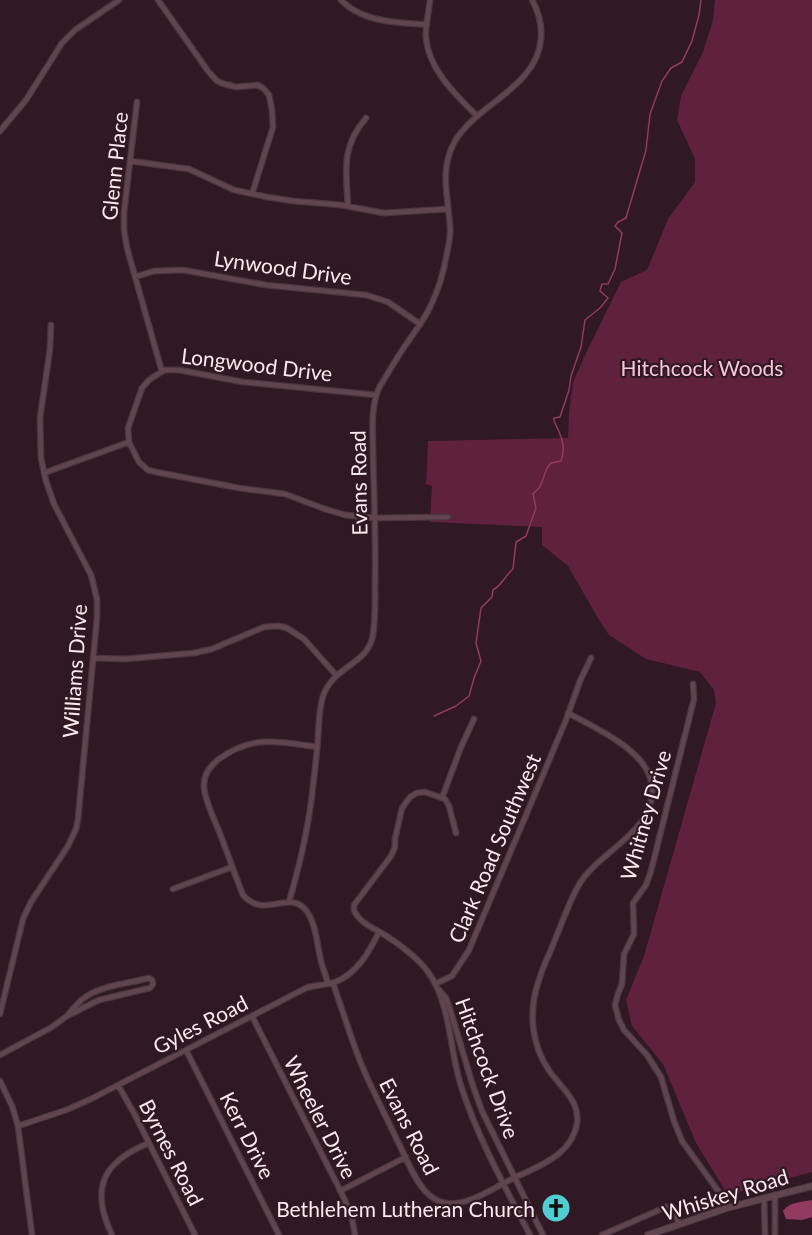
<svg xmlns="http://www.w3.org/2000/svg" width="812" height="1235" viewBox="0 0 812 1235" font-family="Lato,sans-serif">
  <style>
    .green { fill: #5f213c }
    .water { fill: #923a60 }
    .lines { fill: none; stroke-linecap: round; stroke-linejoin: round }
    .stream { stroke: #923a60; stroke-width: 1.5 }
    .street-casing { stroke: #49363d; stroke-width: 7 }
    .secondary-casing { stroke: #49363d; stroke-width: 8 }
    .street { stroke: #60454f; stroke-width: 4.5 }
    .secondary { stroke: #60454f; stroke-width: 6 }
    .labels { text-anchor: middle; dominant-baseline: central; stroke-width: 4.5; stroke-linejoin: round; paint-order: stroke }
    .street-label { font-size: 21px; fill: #fae9ef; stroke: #301922 }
    .park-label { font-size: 21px; fill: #f9c6d8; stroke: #301922 }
    .poi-label { font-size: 21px; fill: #fae9ef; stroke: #301922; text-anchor: end }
  </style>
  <rect width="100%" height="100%" fill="#301922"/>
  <path class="green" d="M715 0H812V1172L728 1195 696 1143 663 1064 632 1026 626 1000 644 956 716 703 714 690 700 672 646 659 609 635 599 620 568 566 542 545V527L430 522 432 486 426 484 428 441 568 438 569 412 573 382 586 353 621 282 647 270 668 219 695 182V159L677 120 681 96 703 52 713 20Z"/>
  <path class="water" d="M812 1200V1217L802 1220 786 1219 783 1211C789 1202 802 1202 812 1200Z"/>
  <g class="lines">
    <path class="stream" d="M434 716 456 706 469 696 474 678 481 661 476 643 481 608 492 597 493 590C503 584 504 577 513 569L516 542 526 536 536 508 533 494 540 487 547 468 551 463 561 461C567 447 560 433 554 421V418L560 417 569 390 571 376 581 347 585 320 600 308 608 298 600 291 602 284H608L615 269 622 233 615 226 618 222 626 218 646 150 650 114 662 81 671 68 682 62 692 41 699 15 701 0"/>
    <g class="street-casing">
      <path id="street" d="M158 0 208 71 216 80 221 83 236 87 258 85 264 89 269 95 272 110 273 127 252 194
        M341 0C363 23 397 22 427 25
        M430 0C429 12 425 25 426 38 429 70 455 94 477 116
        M137 102 124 212V230L127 248 162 372
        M0 131 26 100 62 43 75 30 119 0
        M130 161 189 169 234 190 267 197 293 201 341 205 384 213 448 209
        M348 206C346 170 341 147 366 118
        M135 277 154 271 183 270 266 285 366 295 388 302 420 324
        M376 395 243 382 179 370H164L149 380 142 388 128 428 129 442 139 462 148 470 156 472 239 488 285 494 325 509 345 515 375 518 448 517
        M44 473 129 442
        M93 658 125 659 194 653 212 649 264 627 278 626 287 628 304 639 336 675
        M693 684 694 699 651 871 646 885 633 903 634 934 624 954 622 984 618 994 615 1005 619 1020 624 1030 647 1055 661 1077 674 1121 682 1141 724 1199 727 1208
        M317 747C279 742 253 734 219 759 210 766 203 774 204 786 204 800 215 820 220 834 228 854 235 875 243 895 264 919 287 891 304 908 316 920 317 945 321 961 323 969 326 976 328 984
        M442 798 461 747 474 719
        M456 833 449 806 445 799 425 792 417 793 410 797 402 808 395 839V847L391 856 354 905V910C359 923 374 928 385 935 401 945 423 962 432 978 451 1009 450 1054 462 1089 478 1138 506 1189 530 1235
        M173 889 232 867
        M289 902C300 864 309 826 313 786 315 770 317 753 318 737 319 723 319 709 323 696 333 667 365 665 372 639 376 622 375 602 375 584 376 541 374 497 373 453 373 431 370 406 380 386 389 372 397 357 407 343 415 331 425 319 431 305 439 289 444 270 447 253 449 244 451 235 450 226 448 196 439 169 455 141 477 104 537 87 541 39 542 25 539 12 532 0
        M149 978 152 980 153 984 150 988 99 1000 67 1016C72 1010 77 1003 84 998 99 986 130 983 149 978Z
        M333 983C342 1009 350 1035 360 1061 371 1088 385 1114 397 1140 406 1157 413 1178 426 1192 432 1198 438 1202 446 1203 467 1207 495 1187 514 1178 539 1166 572 1155 577 1123 580 1102 562 1088 550 1072 531 1045 528 1011 539 980 543 965 551 952 556 937 564 919 570 899 580 883 601 850 656 831 652 786 649 751 595 728 568 713
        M435 984 452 976 469 950 524 820 566 720 580 681 591 658
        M439 990 446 998 449 1006 473 1086 482 1111 543 1235
        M0 1014 23 919 31 902 68 846 76 829 78 819 97 618V599L91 575 54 504 46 481 41 458 40 418 50 349 51 325
        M252 1016 344 1198 352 1218 355 1235
        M186 1050 279 1235
        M0 1055 52 1027 67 1016
        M0 1081 12 1106 18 1126 32 1235
        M118 1085 135 1115 195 1235
        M18 1126 66 1110 91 1099 306 988C315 985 326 985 335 982 357 974 369 952 379 932
        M340 1191 406 1157
        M775 1195V1235
        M764 1198 765 1235
        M112 1235C90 1189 102 1162 149 1143
        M602 1235 666 1207 674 1209 677 1214 678 1224"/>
    </g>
    <g class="secondary-casing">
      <path id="secondary" d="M648 1235 727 1208 812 1186"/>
    </g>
    <use href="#street" class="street"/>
    <use href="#secondary" class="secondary"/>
  </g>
  <defs>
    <g id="church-disc" transform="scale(1.5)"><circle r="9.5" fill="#51ccd2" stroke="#301922"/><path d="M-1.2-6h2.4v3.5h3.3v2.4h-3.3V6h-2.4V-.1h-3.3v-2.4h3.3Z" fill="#111"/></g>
  </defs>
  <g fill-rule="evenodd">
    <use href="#church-disc" x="556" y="1208"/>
  </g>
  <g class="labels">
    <g class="street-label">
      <text transform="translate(114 166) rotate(-84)">Glenn Place</text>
      <text transform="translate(283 267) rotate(8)">Lynwood Drive</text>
      <text transform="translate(257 364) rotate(7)">Longwood Drive</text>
      <text transform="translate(358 483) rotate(-91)">Evans Road</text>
      <text transform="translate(74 671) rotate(-86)">Williams Drive</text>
      <text transform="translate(645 815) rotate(-74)">Whitney Drive</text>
      <text transform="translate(494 848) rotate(-67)">Clark Road Southwest</text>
      <text transform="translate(200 1024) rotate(-27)">Gyles Road</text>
      <text transform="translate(488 1068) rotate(70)">Hitchcock Drive</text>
      <text transform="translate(321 1117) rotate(63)">Wheeler Drive</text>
      <text transform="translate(410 1126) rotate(63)">Evans Road</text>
      <text transform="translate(248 1135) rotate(63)">Kerr Drive</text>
      <text transform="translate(172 1152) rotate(63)">Byrnes Road</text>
      <text transform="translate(725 1194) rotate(-17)">Whiskey Road</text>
    </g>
    <g class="park-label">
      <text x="702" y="367">Hitchcock Woods</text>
    </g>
    <g class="poi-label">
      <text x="535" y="1208">Bethlehem Lutheran Church</text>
    </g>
  </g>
</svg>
